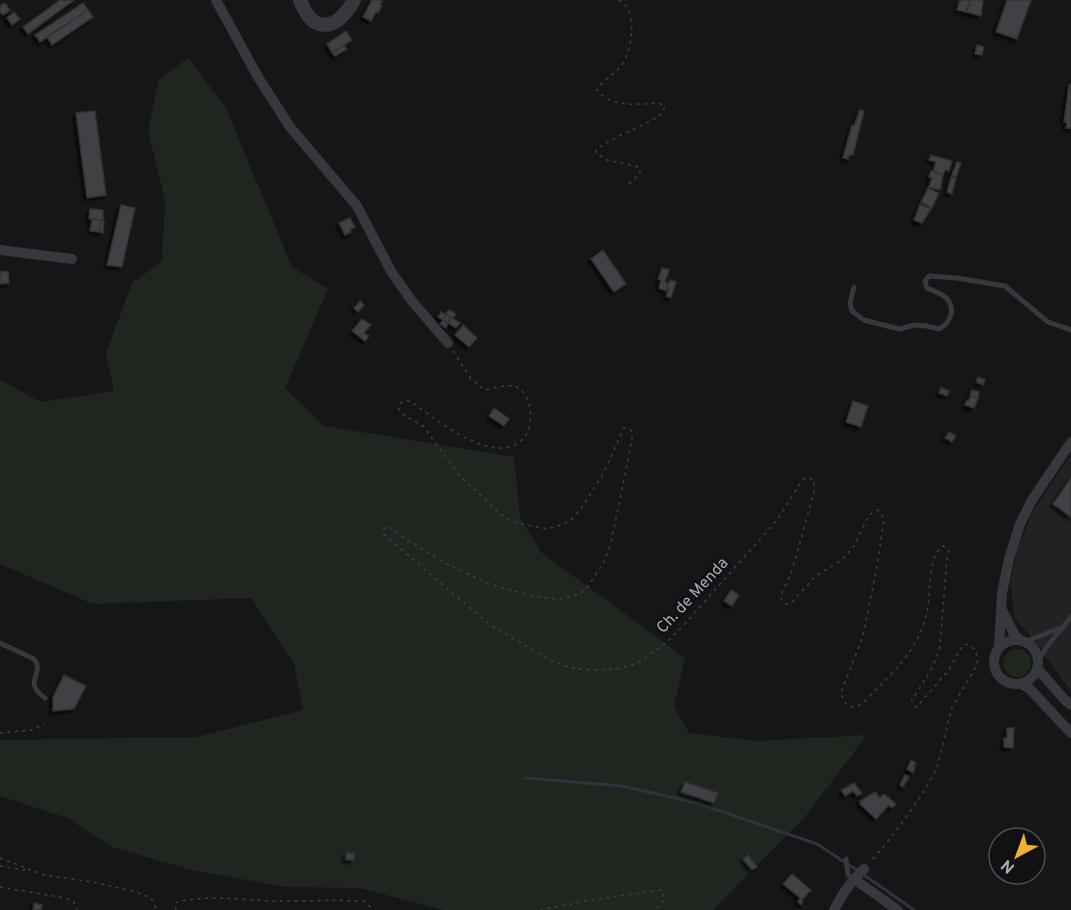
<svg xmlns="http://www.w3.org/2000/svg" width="1071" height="910" viewBox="0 0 1071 910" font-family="Overpass,sans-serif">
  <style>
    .built { fill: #222225 }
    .green { fill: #1e261f }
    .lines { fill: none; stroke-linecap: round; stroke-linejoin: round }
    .stream { stroke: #2c353c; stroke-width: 3 }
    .building { fill: #404145; stroke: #303034; stroke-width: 1.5; filter: url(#shadow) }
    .path { stroke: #3d3f44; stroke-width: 1.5; stroke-dasharray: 3 4.5; stroke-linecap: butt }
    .service { stroke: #37383d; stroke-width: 5 }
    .minor { stroke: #37383d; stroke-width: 10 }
    .tertiary { stroke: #37383d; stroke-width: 14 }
    .labels { text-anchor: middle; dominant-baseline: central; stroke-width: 6; stroke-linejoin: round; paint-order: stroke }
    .street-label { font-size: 16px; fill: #a8adb8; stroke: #111113 }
  </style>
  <defs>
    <filter id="shadow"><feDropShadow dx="-3" dy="3" stdDeviation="1.5" flood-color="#0009"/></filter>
  </defs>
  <rect width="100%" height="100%" fill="#161618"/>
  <path class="built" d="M1071 454V692L1036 643 1015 618 1010 583 1018 547 1033 511Z"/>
  <path class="green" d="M188 58 226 108 292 267 328 289 285 388 324 426 514 457 520 518 542 553 685 658 674 707 689 733 757 741 867 735 805 817 713 910H444L359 888 288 887 195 871 112 847 67 818 0 796V740L197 737 303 710 294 664 251 598 93 604 0 564V380L41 402 114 391 106 353 132 283 162 261 165 200 148 131 159 79Z
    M1003 663a14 14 0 1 1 28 0a14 14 0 1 1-28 0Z"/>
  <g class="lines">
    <path class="stream" d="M526 778 622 786 697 803 817 844 858 871
      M864 875 914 910"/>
  </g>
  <path class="building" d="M60 0H74L28 34 23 27Z
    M372 0H383L380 5 382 6 378 13 376 12 371 21 363 17Z
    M960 0H970L966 12 957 10Z
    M970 0H983L981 16 966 12Z
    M1007 0H1031L1017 39 996 32Z
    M5 3 10 10 3 15 0 12V6Z
    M83 3 88 10 40 42 35 35Z
    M88 10 93 17 52 45 47 37Z
    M14 12 20 19 12 25 7 18Z
    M346 31 352 40 332 53 327 44Z
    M344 45 347 49 335 56 332 53Z
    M977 45 984 47 982 55 975 54Z
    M1069 85H1071V128H1066L1067 123 1064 122Z
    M860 110 864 111 853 155H849L848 159 843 158 852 125 854 126Z
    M95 111 106 195 87 198 76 113Z
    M931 155 952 161 949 171 945 170 943 175 933 171 936 162 929 160Z
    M957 162 961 163 956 177 952 175Z
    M931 171 943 175 940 190 929 187 932 178 929 177Z
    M951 177 956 178 952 194 947 192Z
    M928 188 939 193 932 208 921 202Z
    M920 204 931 209 922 223 914 220Z
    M121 205 135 208 122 267 107 265Z
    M90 209 103 210V220L89 219Z
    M350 218 355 227 350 230 351 232 345 235 339 223Z
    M92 219 101 220 99 232 90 231Z
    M101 220H104L103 233 99 232Z
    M603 250 626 284 614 292 591 259Z
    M662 268 669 270 665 282 668 283 666 291 659 288 661 280 658 279Z
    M8 271 9 283 0 284V272Z
    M670 280 676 282 671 298 666 296 669 289 667 288Z
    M360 301 364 305 358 312 354 308Z
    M449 310 456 314 453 318 445 314Z
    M441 312 445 314 443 320 438 317Z
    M445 314 451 317 448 323 443 320Z
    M451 317 460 323 456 328 448 323Z
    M362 319 371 325 364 333 369 336 365 341 352 331Z
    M443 320 448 323 446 328 440 324Z
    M463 325 477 338 469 347 455 335Z
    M978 377 985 380 983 385 976 382Z
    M941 388 949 391 947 396 939 393Z
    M972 390 979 392 978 398 970 396Z
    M970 396 978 398 974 408 965 405 967 400 969 401Z
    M853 401 868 406 861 427 846 422Z
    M494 408 509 419 504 426 489 416Z
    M949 432 956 436 952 442 945 438Z
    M1071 478V517L1053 504Z
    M731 590 739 595 732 606 724 601Z
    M64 675 86 686 74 709 53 711V697Z
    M1007 728H1014L1013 748 1004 747V738H1007Z
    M911 760 916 763 914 766 915 767 913 773 907 769Z
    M905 775 909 777 903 787 900 785Z
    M685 782 718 793 714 803 681 792Z
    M854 783 862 793 857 796 853 791 845 796 841 790Z
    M875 792 880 798 884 794 896 804 892 808 889 805 876 819 860 804 861 802 860 801Z
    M346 853H354V860H346Z
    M748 855 757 867 752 870 743 859Z
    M792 874 811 890 803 899 802 904H799L798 901 800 898 783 884Z
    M34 903 42 905 41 910H33Z"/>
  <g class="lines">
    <path class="path" d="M619 0C639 10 632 52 621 66 614 75 603 80 597 90 608 103 623 105 641 104 649 104 656 102 664 105V112C644 128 616 134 596 150V153L607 160 639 167 640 173 626 187
      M453 351 471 379 485 390C494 389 508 383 517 387 533 395 535 429 522 440 516 446 504 449 496 448 466 444 436 419 411 402 406 400 403 400 399 405V410L402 414 423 426 458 474 497 511 512 522 547 529 558 526 570 521 582 507 603 474 624 428 630 429 632 433V440L611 543 604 562 589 585 581 593 570 597 558 599 537 597 489 584 447 564 400 535 389 527H386L383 530V534L489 624 548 659 565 666 579 669 594 670 617 669 636 664 666 643 683 626 777 520 801 482 805 478H810L814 481V492C806 520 799 548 790 576 787 585 779 592 782 602L787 604 791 603 816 576 840 561 853 548 869 515 878 510 884 519 878 561 863 636 841 693C844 706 852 712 864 702 891 673 918 653 927 612 931 595 927 556 943 546L947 548 949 552 947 558 940 646C935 667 923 682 912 700V704L916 707 920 703 948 671 962 647 965 644 975 649 977 656V665L952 707 937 768 924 791 910 812 885 845 870 862
      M0 733 33 730 44 723
      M0 858 44 875 92 882 136 892 151 898 157 910
      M0 866 30 871
      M0 887 65 898 74 902 77 910
      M176 910 175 903C207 894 239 900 272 901 302 901 333 900 364 901L374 910
      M540 910 591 900 662 890 665 900 655 910"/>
    <path class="service" d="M854 287 850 303 852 311 864 320 899 329 915 325 927 326 939 329C949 324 956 311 948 300 944 294 934 291 927 288L925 281 929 276 957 278 1005 286 1048 322 1071 330
      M1025 642 1060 628
      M0 643 34 659C46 674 21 681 45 698
      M1038 661 1048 645 1071 617
      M846 859 848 875"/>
    <path class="minor" d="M216 0 258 77 290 127 357 206 391 271 411 300 448 343
      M0 250 72 259
      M1003 612 1014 634 1020 640
      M994 662a22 22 0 1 1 44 0a22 22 0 1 1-44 0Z
      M999 648 1002 593 1009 559 1020 524 1032 500 1071 442
      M1037 668 1064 699 1071 705
      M1021 684 1029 688 1071 733
      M854 879 864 869
      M834 910 843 894 854 879 898 910"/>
    <path class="tertiary" d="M300 0C314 37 338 29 354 0"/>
  </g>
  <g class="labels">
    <g class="street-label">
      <text transform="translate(693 596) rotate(-47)">Ch. de Menda</text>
    </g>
  </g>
  <g transform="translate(1017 856) rotate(221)"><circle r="28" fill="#111113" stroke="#4d4f55" stroke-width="1.5"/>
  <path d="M0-4.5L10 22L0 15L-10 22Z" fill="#f2b134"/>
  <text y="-9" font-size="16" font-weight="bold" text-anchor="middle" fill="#a8adb8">N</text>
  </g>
</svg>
